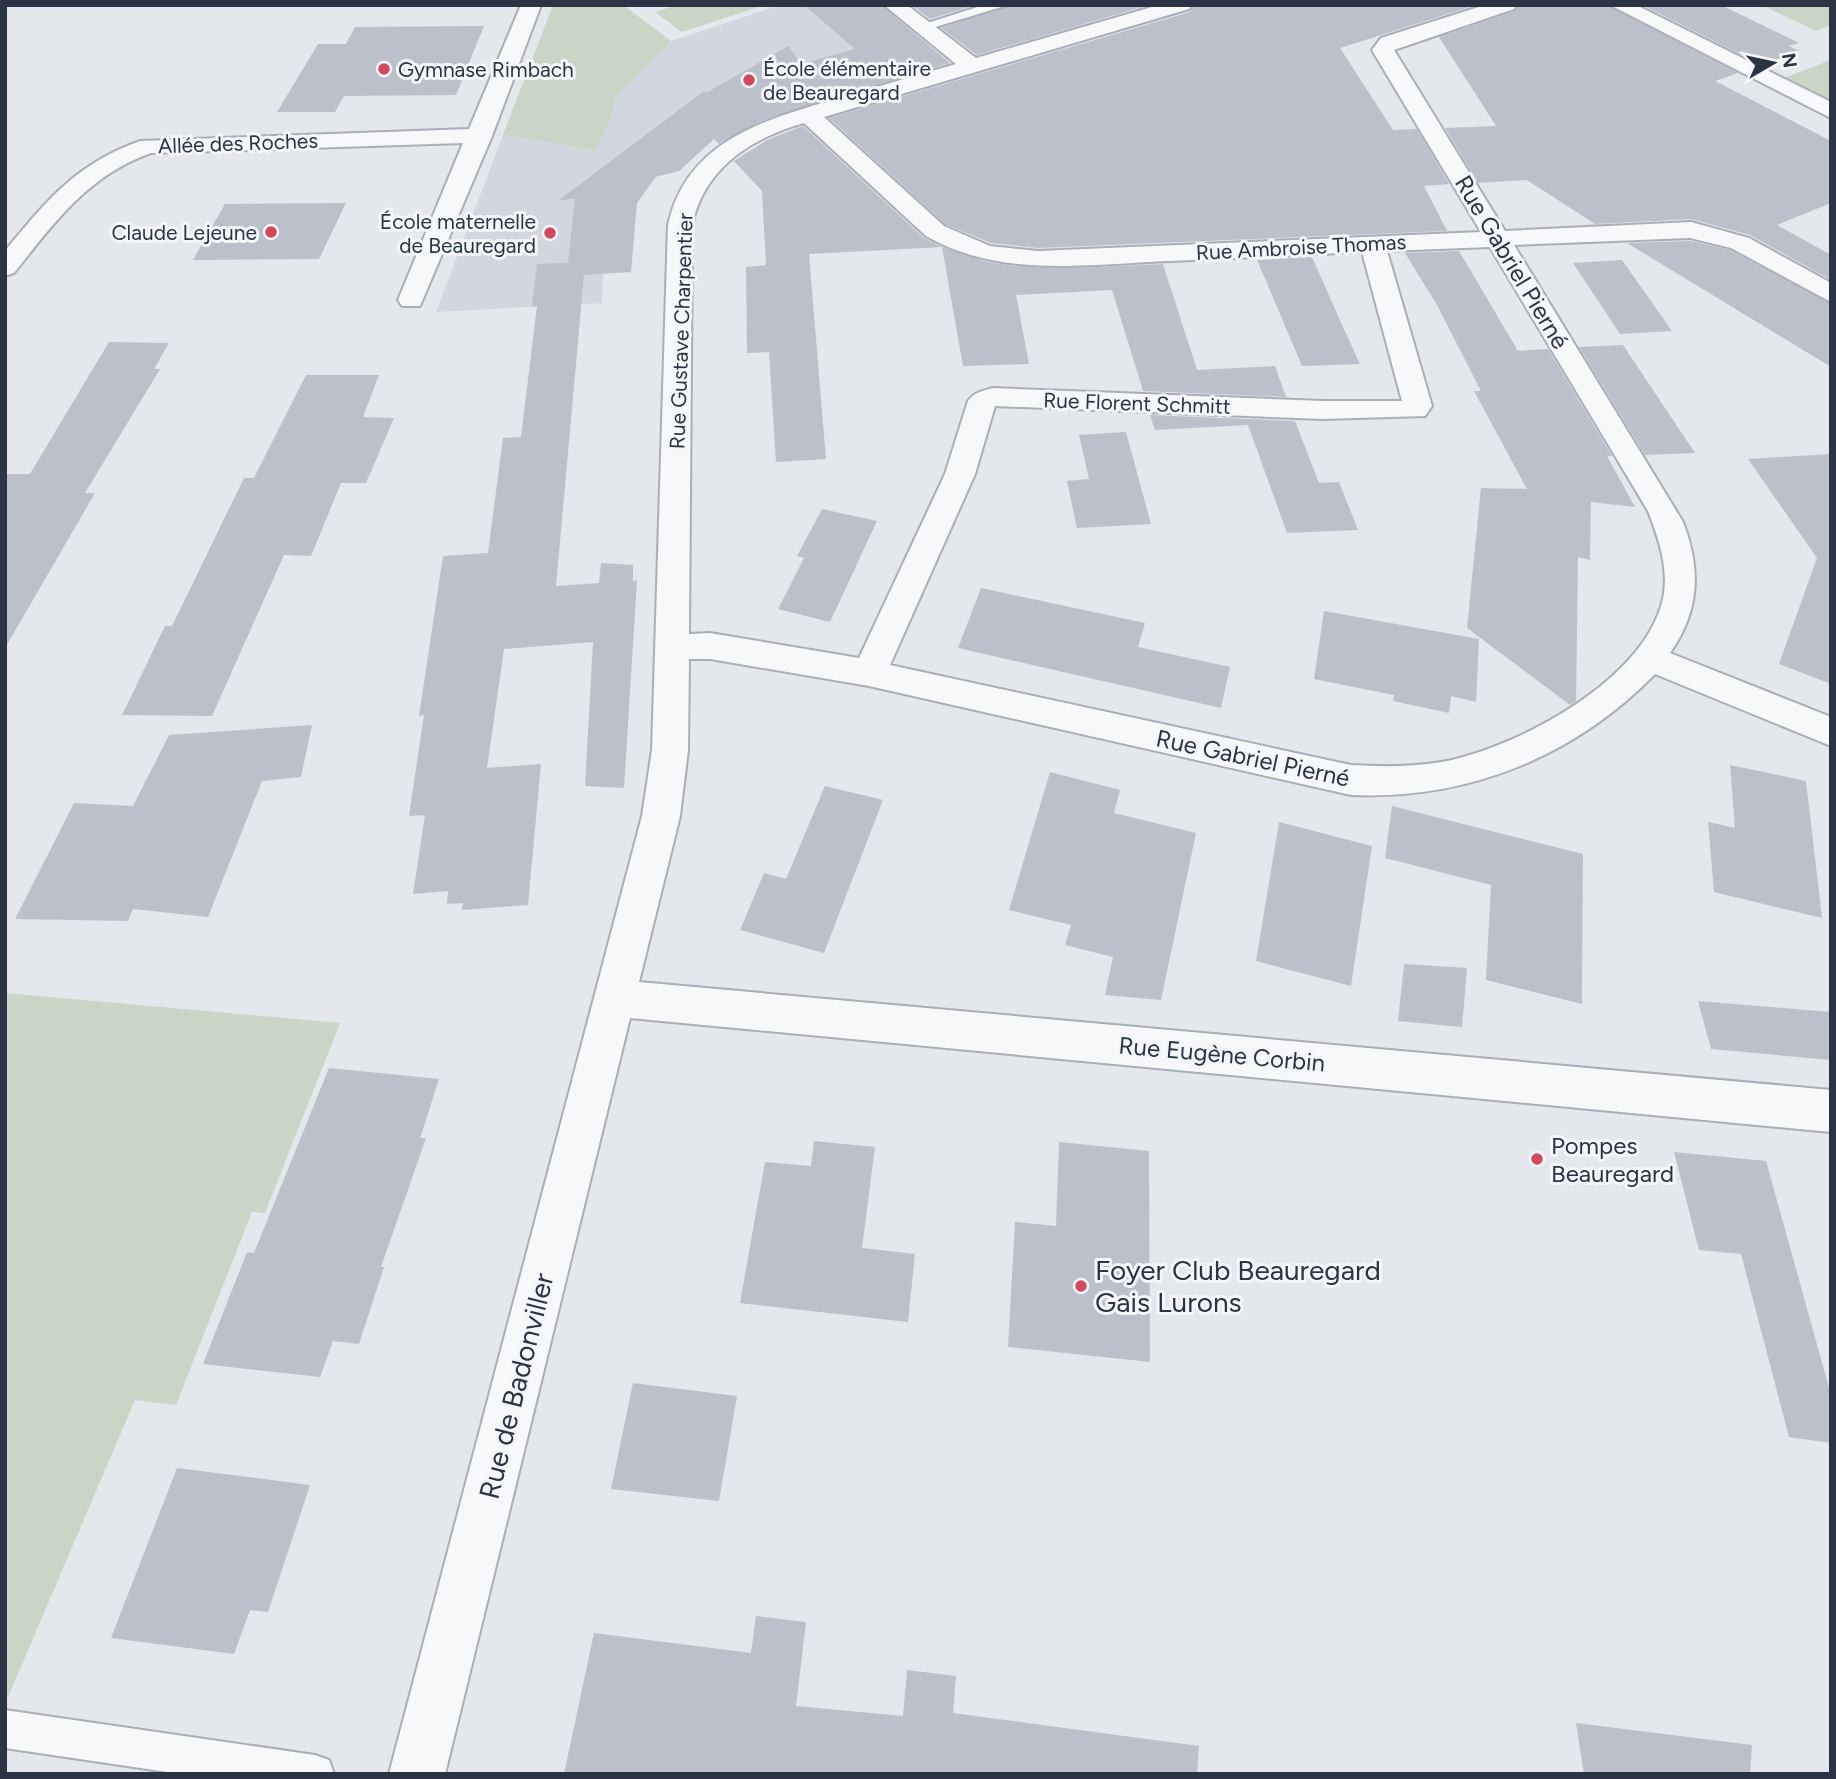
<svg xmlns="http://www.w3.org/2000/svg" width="1836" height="1779" viewBox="0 0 1836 1779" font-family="Figtree,sans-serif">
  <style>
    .built { fill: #d2d6de }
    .green { fill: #c9d6c5 }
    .building { fill: #bbc0ca }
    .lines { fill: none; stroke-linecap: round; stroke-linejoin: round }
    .lane-casing { stroke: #a9aeb7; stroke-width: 4 }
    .street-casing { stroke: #a9aeb7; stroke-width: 4 }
    .lane { fill: #f7f8fa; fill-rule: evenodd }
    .street { fill: #f7f8fa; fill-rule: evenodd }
    .poi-dot { fill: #d1495b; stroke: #f4f6f9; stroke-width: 2.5 }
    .labels { text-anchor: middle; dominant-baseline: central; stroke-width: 6; stroke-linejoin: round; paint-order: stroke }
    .far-poi-label { font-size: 21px; fill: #2b3445; stroke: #f4f6f9; text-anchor: start }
    .far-street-label { font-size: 21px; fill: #2b3445; stroke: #f4f6f9 }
    .street-label { font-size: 24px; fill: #2b3445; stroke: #f4f6f9 }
    .poi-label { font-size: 24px; fill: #2b3445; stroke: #f4f6f9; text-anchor: start }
    .near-poi-label { font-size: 28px; fill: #2b3445; stroke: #f4f6f9; text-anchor: start }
    .near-street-label { font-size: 28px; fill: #2b3445; stroke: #f4f6f9 }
  </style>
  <rect width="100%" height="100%" fill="#e4e7ec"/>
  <path class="built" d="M781 5H855L925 62 777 105 698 147 703 149 679 171 660 172 637 203 603 274 602 303 436 312 503 135 594 150 616 97 671 41Z"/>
  <path class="green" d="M553 5H623L671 41 616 97 607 126 594 150 503 135Z
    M677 5H765L682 32 655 12Z
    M1761 5H1831V25L1816 31Z
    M1831 60V101L1784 78Z
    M5 993 340 1023 265 1213 252 1212 176 1405 135 1400 8 1697H5Z"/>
  <path class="building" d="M804 5H881L950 63 786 112 759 122 719 144 714 139 679 171 655 177 637 203 631 272 584 275 556 586 599 583 601 563 633 565V581L637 580 624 788 585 786 593 642 504 649 487 768 541 764 528 905 462 910 463 903 447 904 448 891 413 894 425 815 409 816 424 715 419 716 443 556 488 553 503 438 521 437 537 306H532L537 264 568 263 575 198 558 201 704 91 706 93 788 46 799 61 794 66 855 49Z
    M912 5H975L930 19Z
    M1010 5H1149L977 55 941 28Z
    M1194 5H1476L1340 48 1393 130 1417 129 1449 184 1424 186 1447 231 1038 248 991 243 945 224 829 118 1190 12Z
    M1519 5H1607L1738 73 1715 81 1831 141V203L1777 225 1831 255V280L1750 235 1691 219 1595 224 1527 180 1478 183 1445 128 1496 126 1439 37 1515 11Z
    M1642 5H1721L1799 43 1789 46 1799 51 1762 65Z
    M484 26 456 95 344 96 335 112H277L318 44H346L355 27Z
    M803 126 924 238 942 247 809 254 826 459 776 462 769 352 747 353 746 267 766 265 762 191 734 161 767 140Z
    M346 203 319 259 193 260 225 204Z
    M1690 241 1730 250 1831 304V367L1627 243Z
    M942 247 984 261 1014 266 1077 268 1163 264 1197 370 1275 366 1286 397 1143 391 1112 290 1016 295 1029 364 963 366Z
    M1459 251 1518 351 1548 349 1612 456H1607L1635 507 1591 502 1590 560 1578 557 1576 701 1570 705 1467 628 1481 488 1527 489 1474 391H1481L1437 305 1405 253Z
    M1312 257 1343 327 1360 364 1302 366 1257 260Z
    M1622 260 1672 331 1620 334 1573 263Z
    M109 342 169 343 154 369H160L85 493H95L5 648V474H30Z
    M1623 345 1695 453 1645 455 1579 347Z
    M306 375H379L363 417 394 418 366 483H341L311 556 284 555 212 716 122 715 165 626H172L244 478H254Z
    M1150 415 1295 421 1319 483 1339 482 1358 530 1287 533 1248 425 1155 430Z
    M1126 432 1151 524 1077 528 1067 481 1089 479 1079 435Z
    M1831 454V684L1779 664 1817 558 1748 459Z
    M822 509 877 521 830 622 778 609 804 558 797 556Z
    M981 588 1145 623 1138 647 1230 667 1221 708 958 648Z
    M1324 611 1479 639 1476 702 1451 696 1449 713 1393 701 1394 695 1314 679Z
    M312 725 301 777 262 781 208 917 133 909 128 921 15 919 74 803 133 806 169 735Z
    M1730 765 1806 781 1822 918 1714 892 1708 822 1735 828Z
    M1050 772 1120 790 1114 813 1196 833 1161 1000 1105 995 1113 957 1065 945 1071 925 1009 910Z
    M825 786 883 800 824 953 740 930 764 873 786 879Z
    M1392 806 1583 854 1582 1004 1486 980 1491 885 1385 858Z
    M1279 822 1372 846 1351 986 1256 961Z
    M1404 964 1467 968 1462 1027 1398 1021Z
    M1698 1001 1831 1012V1060L1711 1049Z
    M329 1068 439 1079 420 1138H426L381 1267H384L359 1344 333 1341 320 1377 203 1364 247 1252 254 1253Z
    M814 1141 875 1147 862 1248 915 1254 908 1322 740 1303 765 1162 811 1166Z
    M1059 1142 1149 1151 1150 1362 1008 1347 1015 1222 1056 1226Z
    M1674 1152 1766 1161 1831 1395V1443L1789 1437 1741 1254 1699 1250Z
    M633 1383 737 1396 719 1501 611 1489Z
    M177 1468 310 1485 268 1612 250 1610 234 1654 111 1638Z
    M756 1616 806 1622 796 1706 903 1716 907 1670 956 1676 953 1713 1199 1746 1197 1774H564L594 1633 751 1653Z
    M1576 1723 1752 1745 1750 1774H1584Z"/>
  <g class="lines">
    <g class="lane-casing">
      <path id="lane" d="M984 5H1008L922 31 915 27Z
        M5 1710 315 1755 329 1760 334 1774H181L5 1748Z"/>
    </g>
    <g class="street-casing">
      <path id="street" d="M521 5H541L492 136 420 306H402L398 300 463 143 151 153C88 175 54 223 14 273L5 276V251C47 200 76 164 140 141L469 129Z
        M884 5H907L976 58 1159 5H1192L1189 9 824 117 944 226 990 246 1038 251 1481 232 1372 50 1381 38 1485 5H1517L1514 9 1394 50 1505 231 1691 222 1749 238 1831 283V302L1731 248 1690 238 1514 245 1683 522C1701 569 1700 610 1670 653L1831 717V746L1655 674C1574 757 1467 800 1351 795L869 686 710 659H689L688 750 680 816 639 982 1831 1090V1132L630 1018 445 1774H389L642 816 652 750 668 225C687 138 769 119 842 97 880 86 918 75 956 64ZM804 123 926 236C1001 279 1088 264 1170 261 1234 258 1298 255 1362 252L1402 401H1323L993 388C983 391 974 392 968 401L945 474 859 658 710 633 689 634 692 225C704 168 751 138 804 123ZM1490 247 1648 511C1658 537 1668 565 1664 593 1651 676 1525 743 1452 760 1419 767 1384 767 1351 765L890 665 975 474 995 406 1323 419 1425 416 1432 406 1387 251Z
        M1610 5H1636L1831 102V118Z"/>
    </g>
    <use href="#lane" class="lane"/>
    <use href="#street" class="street"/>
  </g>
  <g class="poi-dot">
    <circle cx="384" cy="69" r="7"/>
    <circle cx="749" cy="80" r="7"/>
    <circle cx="271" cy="232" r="7"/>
    <circle cx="550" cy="233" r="7"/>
    <circle cx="1537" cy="1159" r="7"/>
    <circle cx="1081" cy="1286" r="7"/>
  </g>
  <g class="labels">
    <g class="far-poi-label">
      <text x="763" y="68">École élémentaire<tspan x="763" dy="24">de Beauregard</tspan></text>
      <text x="398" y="69">Gymnase Rimbach</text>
      <text x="536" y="221" text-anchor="end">École maternelle<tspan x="536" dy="24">de Beauregard</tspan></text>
      <text x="257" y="232" text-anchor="end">Claude Lejeune</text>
    </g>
    <g class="far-street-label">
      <text transform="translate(238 143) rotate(-2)">Allée des Roches</text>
      <text transform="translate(1301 247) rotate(-3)">Rue Ambroise Thomas</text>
      <text transform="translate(681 331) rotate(-88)">Rue Gustave Charpentier</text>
      <text transform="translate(1137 403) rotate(2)">Rue Florent Schmitt</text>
    </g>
    <g class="street-label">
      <text transform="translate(1512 262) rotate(59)">Rue Gabriel Pierné</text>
      <text transform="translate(1253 758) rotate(12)">Rue Gabriel Pierné</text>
      <text transform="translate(1222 1054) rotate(5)">Rue Eugène Corbin</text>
    </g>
    <g class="poi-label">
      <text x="1551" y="1145">Pompes<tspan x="1551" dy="28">Beauregard</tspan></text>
    </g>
    <g class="near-poi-label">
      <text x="1095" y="1270">Foyer Club Beauregard<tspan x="1095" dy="32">Gais Lurons</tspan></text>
    </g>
    <g class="near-street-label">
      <text transform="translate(516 1386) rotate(-76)">Rue de Badonviller</text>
    </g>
  </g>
  <rect width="1836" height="1779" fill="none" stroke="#2b3445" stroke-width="14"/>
  <g transform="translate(1773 63) rotate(81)" stroke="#f4f6f9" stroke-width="5" paint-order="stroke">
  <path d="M0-5L12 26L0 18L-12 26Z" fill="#2b3445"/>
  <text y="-10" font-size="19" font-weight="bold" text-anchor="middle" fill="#2b3445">N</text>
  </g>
</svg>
